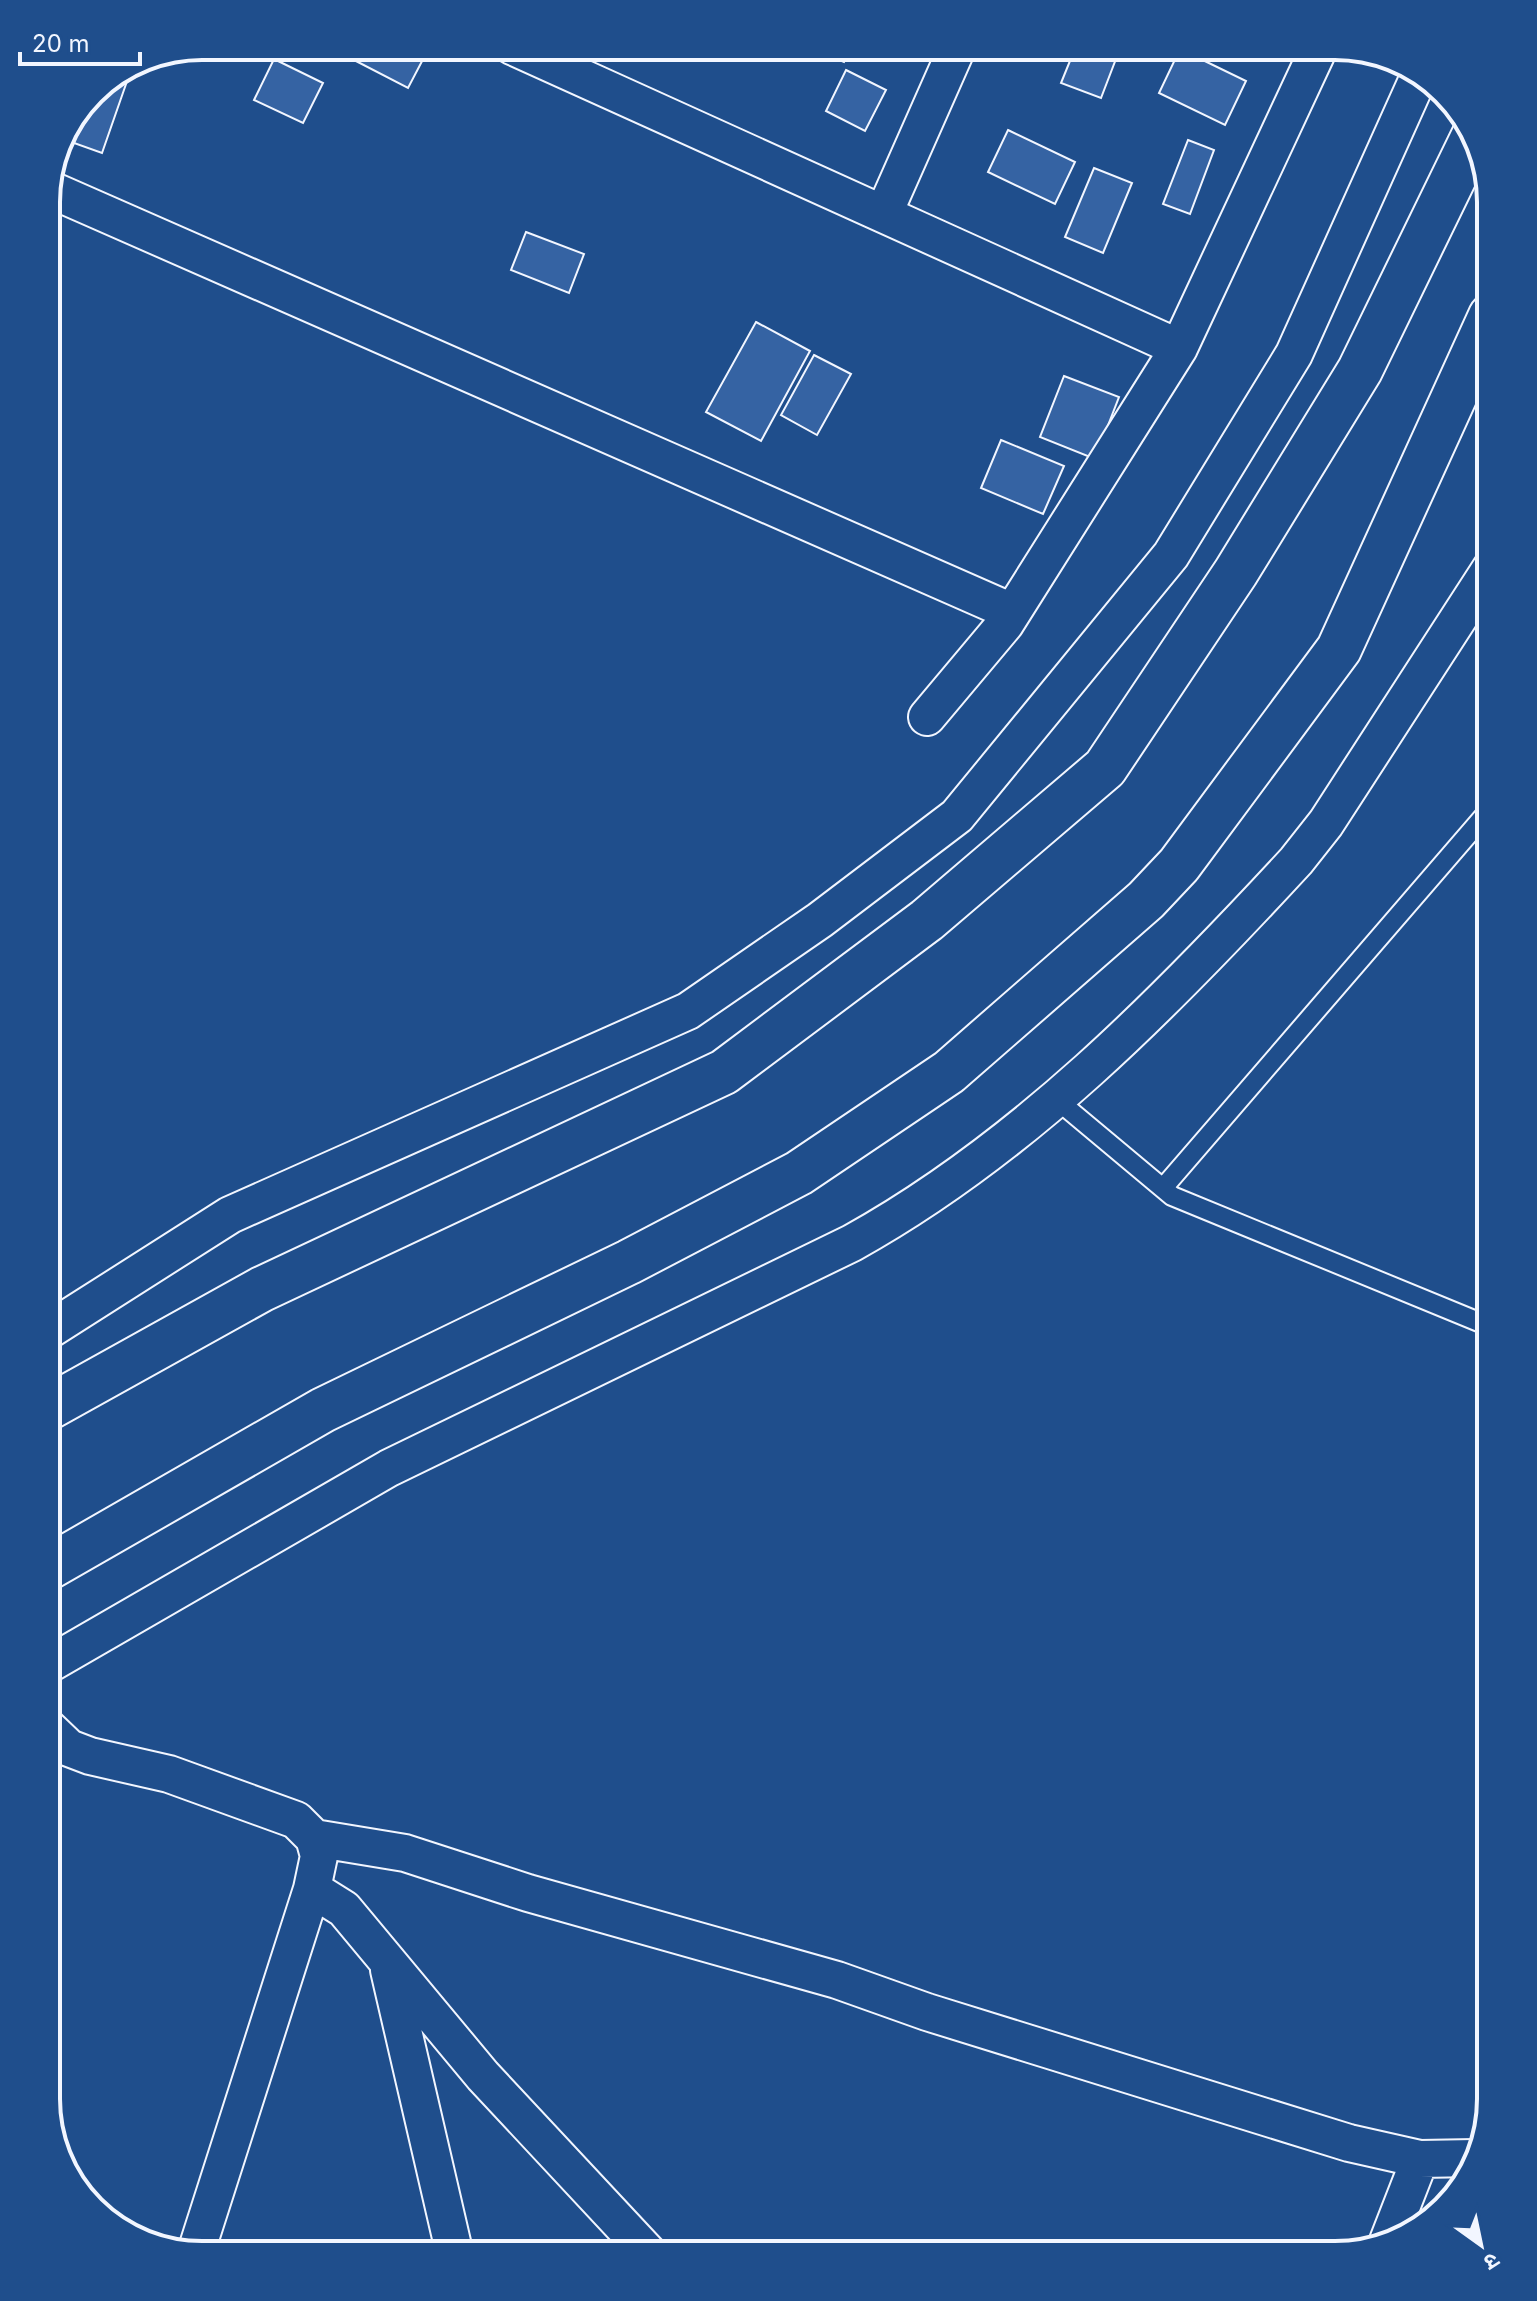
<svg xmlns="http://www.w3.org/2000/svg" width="1537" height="2301" viewBox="0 0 1537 2301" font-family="Inter,'Noto Sans Devanagari',sans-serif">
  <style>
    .building { fill: #3563a3; stroke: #f2f6ff; stroke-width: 2 }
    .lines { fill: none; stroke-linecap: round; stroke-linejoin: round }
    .lane-casing { stroke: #f2f6ff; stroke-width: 22 }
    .street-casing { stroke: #f2f6ff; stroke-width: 40 }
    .secondary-casing { stroke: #f2f6ff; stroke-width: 48 }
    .lane { stroke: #1f4e8c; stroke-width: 18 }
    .street { stroke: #1f4e8c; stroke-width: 36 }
    .secondary { stroke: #1f4e8c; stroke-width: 44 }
    .rim { fill: none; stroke: #f2f6ff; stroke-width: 4 }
  </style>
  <rect width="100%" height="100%" fill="#1f4e8c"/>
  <path class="building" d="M359 46H430L408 88 352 59Z
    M805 46H851L844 62Z
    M1076 46H1106L1119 51 1101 98 1061 83Z
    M1180 49 1246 81 1225 125 1159 93Z
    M274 59 323 83 303 123 254 100Z
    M133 64 102 153 60 138 92 91Z
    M846 70 886 90 865 131 826 111Z
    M1008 130 1075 162 1055 204 988 172Z
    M1188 140 1214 150 1190 214 1163 204Z
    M1094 168 1132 183 1103 253 1065 237Z
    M526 232 584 254 569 293 511 270Z
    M756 322 810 351 761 441 706 412Z
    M814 355 851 374 817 435 781 415Z
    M1064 376 1119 397 1095 459 1040 437Z
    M1001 440 1064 466 1043 514 981 488Z"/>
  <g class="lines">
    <g class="lane-casing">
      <path id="lane" d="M1056 1099 1172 1196 1491 1327
        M1163 1188 1491 808"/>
    </g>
    <g class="street-casing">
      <path id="street" d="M512 46 1179 348
        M47 188 1012 612
        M884 213 958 46
        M927 717 1005 624 1179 348 1320 46
        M46 1332 230 1215 688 1011 820 920 957 816 1171 555 1294 354 1421 72
        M46 1666 389 1468 852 1243C1023 1148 1164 1004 1296 861L1326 823 1491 568
        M46 1726 69 1748 90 1756 169 1774 296 1820 314 1838 319 1856 312 1889 195 2255
        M314 1838 405 1853 528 1893 837 1980 927 2012 1349 2143 1420 2159 1475 2158
        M312 1889 344 1909 483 2076 650 2255
        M389 1970 455 2255
        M1388 2241 1420 2159"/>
    </g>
    <g class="secondary-casing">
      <path id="secondary" d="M46 1409 262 1289 724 1072 927 920 1105 768 1236 572 1360 370 1474 136
        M46 1569 323 1410 629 1262 799 1173 949 1072 1146 900 1179 865 1339 649 1491 316"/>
    </g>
    <use href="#lane" class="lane"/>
    <use href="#street" class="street"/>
    <use href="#secondary" class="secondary"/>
  </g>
  <path d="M0 0H1537V2301H0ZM202 60H1335A142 142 0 0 1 1477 202V2099A142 142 0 0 1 1335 2241H202A142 142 0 0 1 60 2099V202A142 142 0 0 1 202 60Z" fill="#1f4e8c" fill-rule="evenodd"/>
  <path class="rim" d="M202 60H1335A142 142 0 0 1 1477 202V2099A142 142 0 0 1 1335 2241H202A142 142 0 0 1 60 2099V202A142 142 0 0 1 202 60Z"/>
  <g transform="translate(1481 2245) rotate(147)" stroke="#1f4e8c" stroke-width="6" paint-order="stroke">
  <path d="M0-6L14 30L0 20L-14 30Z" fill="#f2f6ff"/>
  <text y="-12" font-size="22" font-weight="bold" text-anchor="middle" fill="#f2f6ff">उ</text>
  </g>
  <path d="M20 52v12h120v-12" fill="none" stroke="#f2f6ff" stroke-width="4"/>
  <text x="32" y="52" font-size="24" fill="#f2f6ff" stroke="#1f4e8c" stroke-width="6" paint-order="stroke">20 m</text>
</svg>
